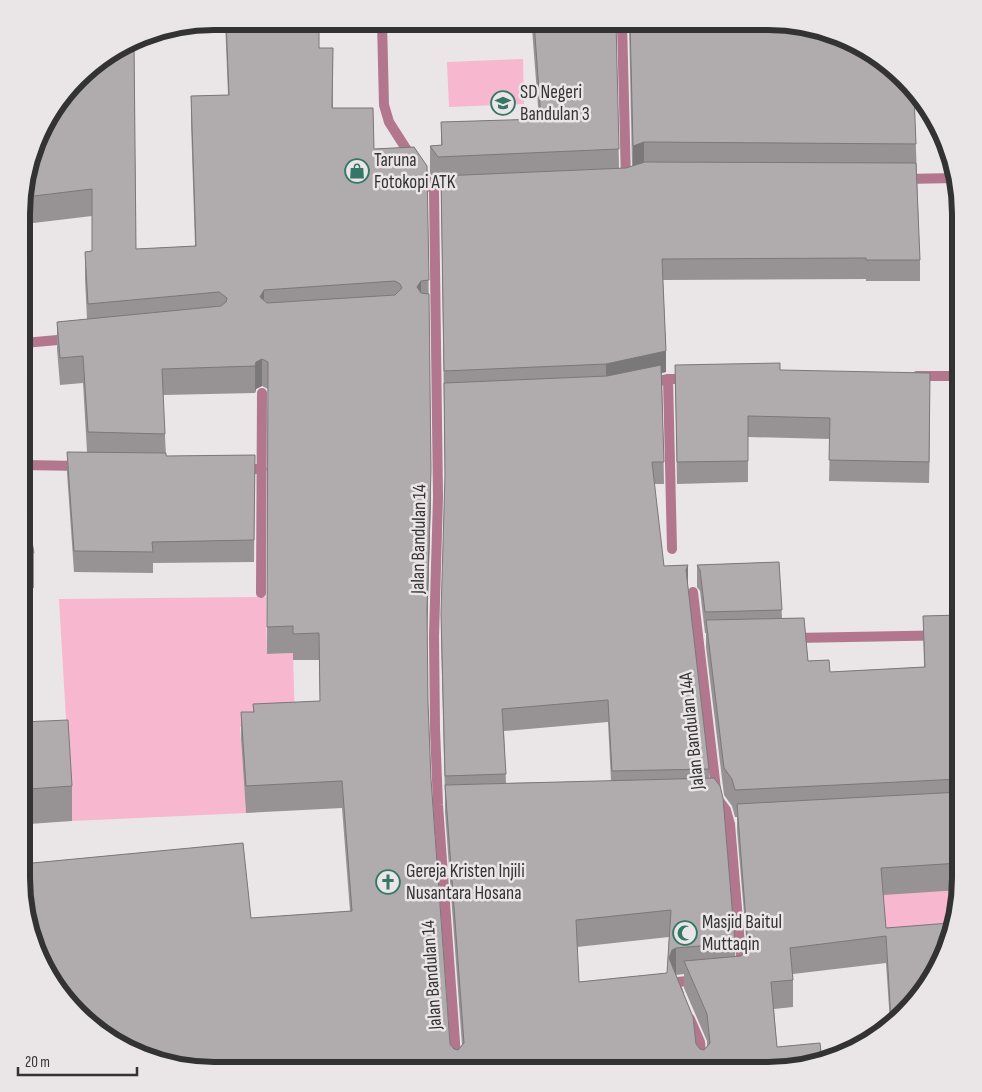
<svg xmlns="http://www.w3.org/2000/svg" width="982" height="1092" viewBox="0 0 982 1092" font-family="'Sofia Sans Condensed',sans-serif">
  <style>
    .green { fill: #f6b7cf }
    .lines { fill: none; stroke-linecap: round; stroke-linejoin: round }
    .service { stroke: #b2768d; stroke-width: 10 }
    .minor { stroke: #b2768d; stroke-width: 10 }
    .wall { fill: #979395; fill-rule: evenodd }
    .shaded-wall { fill: #7b7879 }
    .building { fill: #b0abad; stroke: #7b7879; fill-rule: evenodd }
    .labels { text-anchor: middle; dominant-baseline: central; stroke-width: 5; stroke-linejoin: round; paint-order: stroke }
    .poi-label { font-size: 19px; fill: #343333; stroke: #eae5e7; text-anchor: start }
    .street-label { font-size: 19px; fill: #343333; stroke: #eae5e7 }
    .rim { fill: none; stroke: #343333; stroke-width: 6 }
  </style>
  <rect width="100%" height="100%" fill="#eae5e7"/>
  <path class="green" d="M523 59 524 104 449 107 447 62Z
    M266 597 267 654 293 653 295 724 240 727 246 813 72 821 59 599Z
    M960 890 942 950 886 955 881 891Z"/>
  <g class="lines">
    <path class="service" d="M917 376H960
      M668 379 672 549
      M650 383 668 379H687
      M794 638 960 635"/>
    <path class="minor" d="M382 22 384 105 389 122 412 158
      M622 22 626 181
      M420 170 434 191 438 497 434 636 435 729 438 805 457 1070
      M904 179 956 178
      M24 343 69 339
      M24 465 81 466
      M243 469H262
      M693 592 717 798 726 810 730 824 742 969
      M261 593 262 393
      M679 994 676 986 677 982 698 980
      M690 1019 700 1042 703 1070"/>
  </g>
  <path class="wall" d="M225 21 319 22V48H333V108H373L374 149 414 147 427 166 431 470V497L427 629 428 702 431 779 450 1044 454 1049 458 1050 462 1045 445 812V798L441 636 445 482 441 184H438L430 173V146L441 145V122L539 119 532 29 393 28V22H616L619 168H626L632 166 629 22 793 23 864 47 914 94 920 260V281H866V279L663 280 666 351V372L662 373 664 484H654L664 566 688 565V588L709 769V778H714L720 786 723 798 735 943V956H741L747 949 737 830V817H735L732 806 724 795 706 647V633H705L700 591 697 587V565L779 562 782 618H804L808 661 829 660 830 672 924 667 923 616 960 615V890L883 895 886 928 950 923 935 974 890 1022 886 963 793 974V1007L774 1009 777 1047 820 1043 822 1062 780 1070H202L118 1045 54 985 31 939 22 890V864L243 843 251 918 350 911 342 808 246 813 241 739V712H253V704L320 701 319 660H293V653L267 654 268 389 262 386 256 389 255 393 163 395 166 456 255 455 254 562 153 563V573L74 572 67 473V452H87L83 383 60 385 57 349V322L87 319 85 279V252L92 251V216L25 224V177L47 118 87 69 134 42 136 249 195 246 191 123V96L228 95ZM608 722 611 781 506 783 504 731ZM669 937 667 973 579 982 577 947ZM684 974V988L707 1041V1046L704 1050 700 1049 696 1044 693 1017 676 975Z
    M675 365 780 370 930 394 929 483 829 481 830 439 748 437V482L677 484Z
    M23 492 34 553V588H23Z
    M22 722 72 786V821L29 824 22 826Z"/>
  <path class="shaded-wall" d="M644 142V169L633 173V146Z
    M421 281V308L417 287Z
    M264 290V317L260 297Z
    M666 351V372L606 385V364Z
    M262 359V386L256 389 255 393V366L256 362Z
    M930 373V394L929 483V462Z
    M431 470V497L427 636V609Z
    M688 565V587L686 570Z
    M29 789V824L22 826V791Z
    M676 948V975L669 958 672 950Z"/>
  <path class="building" d="M226 21 319 22V48H333L332 108H373L374 149 414 147 427 166 429 280 421 281 417 287 421 293 429 294 431 470 427 609 428 702 431 779 450 1044 454 1049 458 1050 464 1043 445 785 714 778 720 786 723 798 735 943 676 948 672 950 669 958 693 1017 696 1044 700 1049 704 1050 710 1043 707 1014 684 961 741 956 748 947 737 804 960 792V863L881 868 886 928 950 923 935 974 891 1021 886 936 790 948 793 980 771 982 777 1047 820 1043 822 1062 780 1070H202L118 1045 54 985 31 939 22 890V864L243 843 251 918 352 911 342 781 246 786 241 712H254L253 704 320 701 319 633 293 634V626L267 627 268 362 262 359 256 362 255 366 162 369 165 434 88 432 83 356 60 358 57 322 221 306 226 302 227 298 219 292 88 304 85 252 92 251V189L25 197V177L47 118 87 69 134 42 136 249 196 246 191 96 229 95ZM395 281 400 284 402 288 395 295 267 303 260 297 264 290ZM671 910 667 973 579 982 576 920Z
    M534 22H616L619 149 438 157 430 146 442 145 441 122 541 119Z
    M630 22 793 23 864 47 914 94 916 144 644 142 633 146Z
    M645 162 916 163 920 260H866V258L662 259 666 351 606 364 444 371 441 176 626 168Z
    M780 363V370L930 373 929 462 829 460 830 418 748 416V461L677 462 675 365Z
    M661 365 664 462H652L664 566 688 565 686 570 709 769 612 771 608 700 502 709 506 774 445 776 441 614 445 475 444 383 607 376Z
    M67 452 166 453V456L255 455 254 540 152 542 153 552 74 551Z
    M23 492 34 553H23Z
    M779 562 782 610 705 612 700 570 697 565Z
    M960 615V779L735 790 732 779 724 768 706 620 804 618 808 661 829 660 830 672 925 667 923 616Z
    M68 720 72 786 29 789 22 791V722Z"/>
  <defs>
    <g id="school-ring" transform="scale(1.25)"><circle r="9.5" fill="#eae5e7" stroke="#357666" stroke-width="1.5"/><path d="M0-5L7-2L0 1L-7-2ZM-4 1L0 2.5L4 1V4Q0 6-4 4Z" fill="#357666"/></g>
    <g id="shop-ring" transform="scale(1.25)"><circle r="9.5" fill="#eae5e7" stroke="#357666" stroke-width="1.5"/><path d="M-5-2.5h2.3a2.7 3.5 0 0 1 5.4 0H5L5.5 6h-11ZM-1.5-2.5h3a1.5 2.3 0 0 0-3 0Z" fill="#357666"/></g>
    <g id="church-ring" transform="scale(1.25)"><circle r="9.5" fill="#eae5e7" stroke="#357666" stroke-width="1.5"/><path d="M-1.2-6h2.4v3.5h3.3v2.4h-3.3V6h-2.4V-.1h-3.3v-2.4h3.3Z" fill="#357666"/></g>
    <g id="mosque-ring" transform="scale(1.25)"><circle r="9.5" fill="#eae5e7" stroke="#357666" stroke-width="1.5"/><path d="M3.5-4.9A6 6 0 1 0 3.5 4.9A5 5 0 1 1 3.5-4.9Z" fill="#357666"/></g>
  </defs>
  <g fill-rule="evenodd">
    <use href="#school-ring" x="503" y="103"/>
    <use href="#shop-ring" x="357" y="171"/>
    <use href="#church-ring" x="388" y="882"/>
    <use href="#mosque-ring" x="685" y="933"/>
  </g>
  <g class="labels">
    <g class="poi-label">
      <text x="520" y="92">SD Negeri<tspan x="520" dy="22">Bandulan 3</tspan></text>
      <text x="374" y="160">Taruna<tspan x="374" dy="22">Fotokopi ATK</tspan></text>
      <text x="406" y="871">Gereja Kristen Injili<tspan x="406" dy="22">Nusantara Hosana</tspan></text>
      <text x="702" y="922">Masjid Baitul<tspan x="702" dy="22">Muttaqin</tspan></text>
    </g>
    <g class="street-label">
      <text transform="translate(419 539) rotate(-89)">Jalan Bandulan 14</text>
      <text transform="translate(692 731) rotate(-96)">Jalan Bandulan 14A</text>
      <text transform="translate(432 975) rotate(-94)">Jalan Bandulan 14</text>
    </g>
  </g>
  <path d="M0 0H982V1092H0ZM214 30H768A184 184 0 0 1 952 214V878A184 184 0 0 1 768 1062H214A184 184 0 0 1 30 878V214A184 184 0 0 1 214 30Z" fill="#eae5e7" fill-rule="evenodd"/>
  <path class="rim" d="M214 30H768A184 184 0 0 1 952 214V878A184 184 0 0 1 768 1062H214A184 184 0 0 1 30 878V214A184 184 0 0 1 214 30Z"/>
  <path d="M18 1067v8h119v-8" fill="none" stroke="#343333" stroke-width="2.5"/>
  <text x="25" y="1067" font-size="15" fill="#343333" stroke="#eae5e7" stroke-width="4" paint-order="stroke">20 m</text>
</svg>
